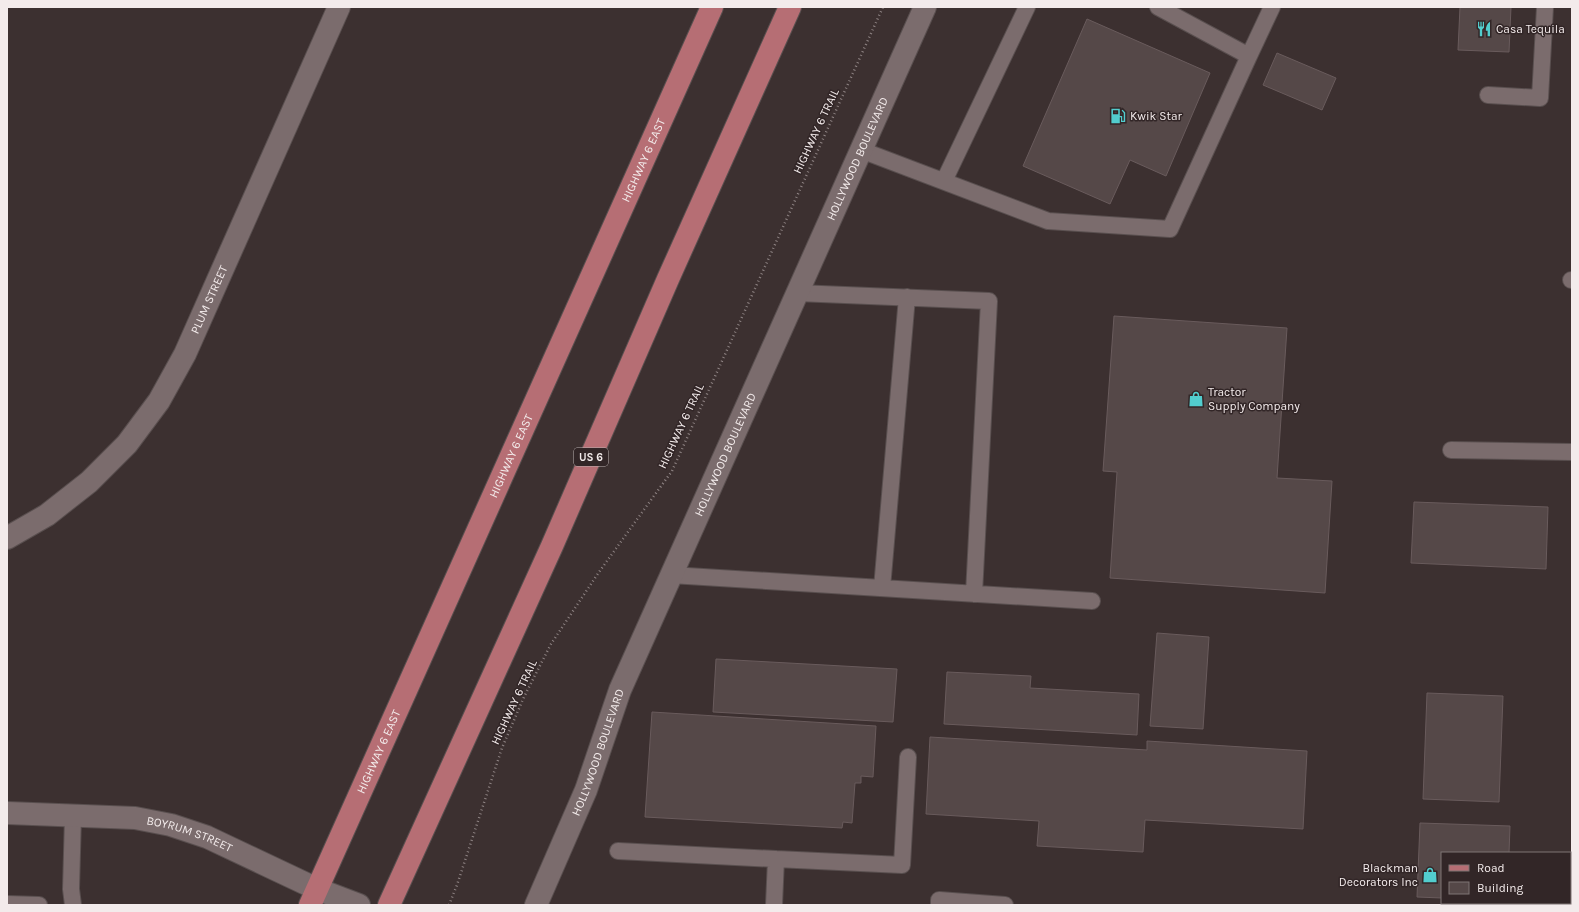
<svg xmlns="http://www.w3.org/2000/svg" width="1579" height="912" viewBox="0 0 1579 912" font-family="Karla,sans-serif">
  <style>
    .building { fill: #554848; stroke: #695b5c }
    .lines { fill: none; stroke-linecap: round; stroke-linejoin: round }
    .lane-casing { stroke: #594f4f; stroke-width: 18 }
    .street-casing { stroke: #594f4f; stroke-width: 24 }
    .primary-casing { stroke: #594f4f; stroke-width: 24 }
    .path { stroke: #8e8383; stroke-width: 2.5; stroke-dasharray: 1 3; stroke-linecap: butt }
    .lane { stroke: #7b6c6d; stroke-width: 16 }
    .street { stroke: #7b6c6d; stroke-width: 22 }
    .primary { stroke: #b66e74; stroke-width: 22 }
    .labels { text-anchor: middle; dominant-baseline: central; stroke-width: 3; stroke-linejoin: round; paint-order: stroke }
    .shield { fill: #322627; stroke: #b9b0b0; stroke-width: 1 }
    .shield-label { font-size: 11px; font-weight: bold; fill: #f3ebeb }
    .poi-label { font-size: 12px; fill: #f3ebeb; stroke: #322627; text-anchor: start }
    .street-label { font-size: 12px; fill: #f3ebeb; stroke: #322627 }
  </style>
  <rect width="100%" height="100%" fill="#3c3030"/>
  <path class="building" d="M1460 7H1511L1509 52 1458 50Z
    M1087 19 1210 73 1166 176 1130 160 1110 204 1023 166Z
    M1277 53 1336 78 1322 110 1263 85Z
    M1114 316 1287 328 1277 478 1332 481 1325 593 1110 578 1117 472 1103 471Z
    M1414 502 1548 507 1546 569 1411 563Z
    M1157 633 1209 637 1203 729 1150 726Z
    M716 659 897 669 893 722 713 712Z
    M947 672 1031 676 1030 688 1139 694 1137 735 944 724Z
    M1427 693 1503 696 1499 802 1423 799Z
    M652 712 876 726 873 777 861 776V783H855L852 823 843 822 842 828 645 817Z
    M930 737 1147 750V741L1307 751 1303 829 1145 820 1143 852 1037 846 1039 821 926 814Z
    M1420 823 1510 826 1509 853H1442V898L1417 897Z"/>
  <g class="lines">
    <g class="lane-casing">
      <path id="lane" d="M1158 7 1249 56 1272 7
        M1488 95 1540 98 1545 7
        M861 150 1048 221 1170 229 1249 56
        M944 181 1027 7
        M1571 280H1572
        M797 293 989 301 974 594
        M1451 450 1572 452
        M671 575 1092 601
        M882 588 907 297
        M618 851 776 859 774 905
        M776 859 902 865 908 757
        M7 904 39 905
        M73 905 71 889 73 816
        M939 905V900L1005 905"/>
    </g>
    <g class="street-casing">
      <g id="street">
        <path id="s1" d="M7 538 47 515 89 482 127 444 159 401 185 354 339 7"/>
        <path id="s2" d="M7 813 135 818 171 825 207 837 317 889 359 905"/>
        <path id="s3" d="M536 905 586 790 620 690 925 7"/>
      </g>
    </g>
    <g class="primary-casing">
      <g id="primary">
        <path id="s4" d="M310 905 712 7"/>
        <path d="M389 905 552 546 668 279 790 7"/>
      </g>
    </g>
    <path class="path" d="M449 905 457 885 502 748 524 697 551 644 599 572 672 471 883 7"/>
    <use href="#lane" class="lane"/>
    <use href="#street" class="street"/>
    <use href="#primary" class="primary"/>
  </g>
  <defs>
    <g id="restaurant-bare" transform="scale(1.2)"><path d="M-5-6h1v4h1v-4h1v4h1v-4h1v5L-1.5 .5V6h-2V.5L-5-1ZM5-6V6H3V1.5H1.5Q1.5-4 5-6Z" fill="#52cdce" stroke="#322627" stroke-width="2.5" paint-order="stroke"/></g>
    <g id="fuel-bare" transform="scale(1.2)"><path d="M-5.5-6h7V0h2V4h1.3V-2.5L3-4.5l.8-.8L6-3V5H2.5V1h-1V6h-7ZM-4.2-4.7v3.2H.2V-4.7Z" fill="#52cdce" stroke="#322627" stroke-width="2.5" paint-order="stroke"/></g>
    <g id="shop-bare" transform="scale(1.2)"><path d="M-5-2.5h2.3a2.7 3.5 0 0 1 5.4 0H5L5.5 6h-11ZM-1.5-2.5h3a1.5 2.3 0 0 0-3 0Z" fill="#52cdce" stroke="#322627" stroke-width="2.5" paint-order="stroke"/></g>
  </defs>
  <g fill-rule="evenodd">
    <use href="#restaurant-bare" x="1484" y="29"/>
    <use href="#fuel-bare" x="1118" y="116"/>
    <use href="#shop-bare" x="1196" y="399"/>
    <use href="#shop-bare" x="1430" y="875"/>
  </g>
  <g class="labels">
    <rect class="shield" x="574" y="448" width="34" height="18" rx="3"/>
    <g class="shield-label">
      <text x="591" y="457">US 6</text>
    </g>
    <g class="poi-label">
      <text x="1496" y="29">Casa Tequila</text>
      <text x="1130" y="116">Kwik Star</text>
      <text x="1208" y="392">Tractor<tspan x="1208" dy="14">Supply Company</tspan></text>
      <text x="1418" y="868" text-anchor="end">Blackman<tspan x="1418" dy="14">Decorators Inc</tspan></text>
    </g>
    <g class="street-label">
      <text transform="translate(816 131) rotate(-65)">HIGHWAY 6 TRAIL</text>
      <text stroke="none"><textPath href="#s3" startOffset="813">HOLLYWOOD BOULEVARD</textPath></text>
      <text stroke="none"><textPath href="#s4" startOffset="816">HIGHWAY 6 EAST</textPath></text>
      <text stroke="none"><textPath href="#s1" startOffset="320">PLUM STREET</textPath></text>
      <text transform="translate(681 426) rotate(-65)">HIGHWAY 6 TRAIL</text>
      <text stroke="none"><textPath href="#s3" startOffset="489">HOLLYWOOD BOULEVARD</textPath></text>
      <text stroke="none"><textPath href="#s4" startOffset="492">HIGHWAY 6 EAST</textPath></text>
      <text transform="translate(514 702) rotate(-65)">HIGHWAY 6 TRAIL</text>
      <text stroke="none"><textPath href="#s4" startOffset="168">HIGHWAY 6 EAST</textPath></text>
      <text stroke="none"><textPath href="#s3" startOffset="165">HOLLYWOOD BOULEVARD</textPath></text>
      <text stroke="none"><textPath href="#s2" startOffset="185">BOYRUM STREET</textPath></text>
    </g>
  </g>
  <rect width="1579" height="912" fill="none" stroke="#f3ebeb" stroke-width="16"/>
  <rect x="1441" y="852" width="130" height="52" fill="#322627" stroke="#7f7575"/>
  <rect x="1449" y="865" width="20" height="6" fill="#b66e74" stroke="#7f7575"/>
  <text x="1477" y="872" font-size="12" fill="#f3ebeb">Road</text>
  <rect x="1449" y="882" width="20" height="12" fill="#554848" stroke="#7f7575"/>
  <text x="1477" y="892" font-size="12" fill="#f3ebeb">Building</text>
</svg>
